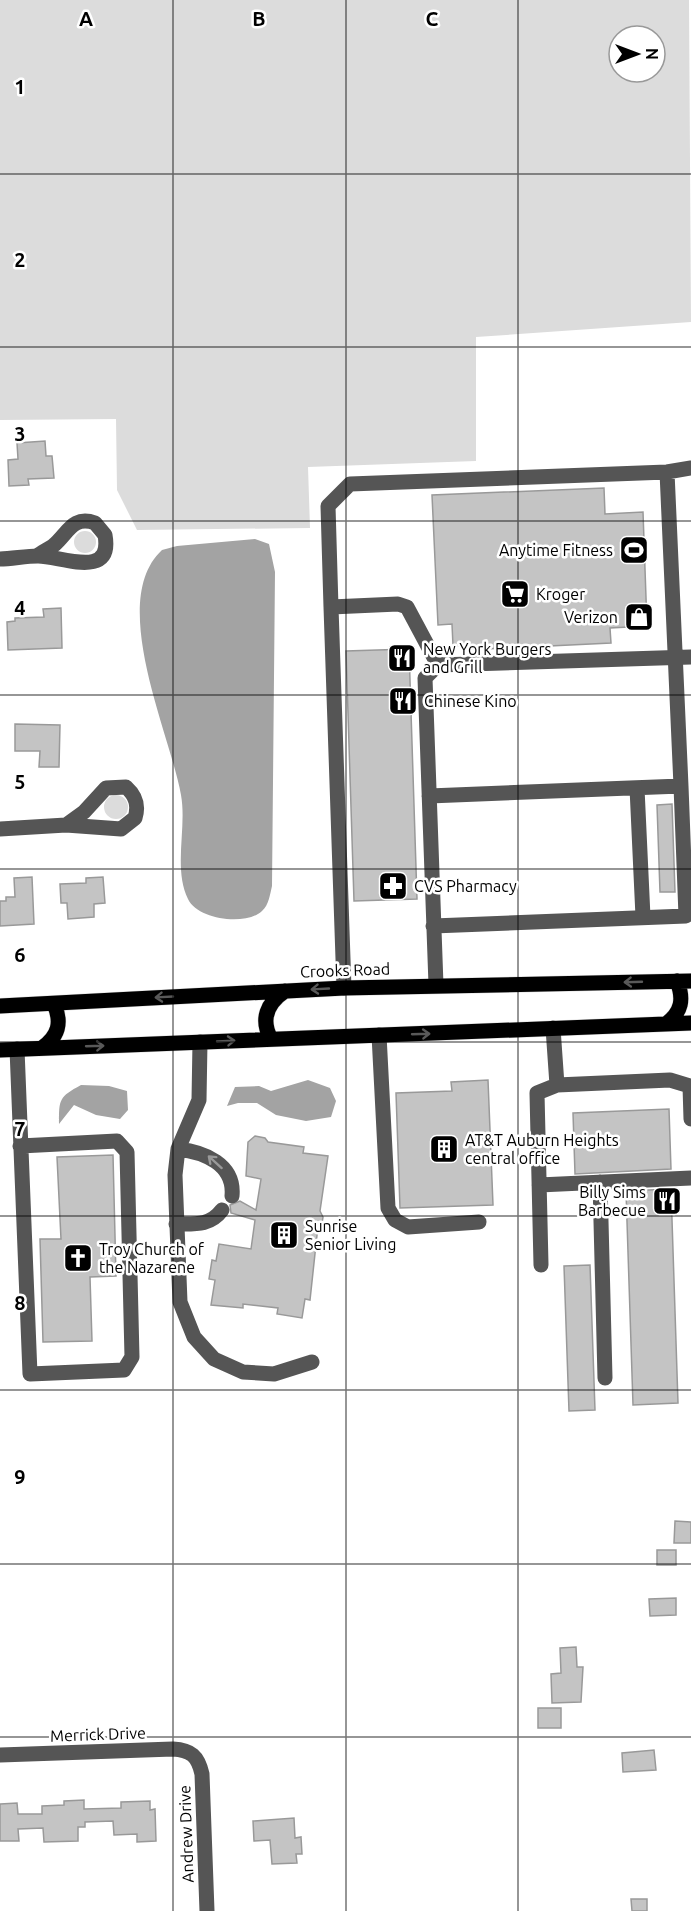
<svg xmlns="http://www.w3.org/2000/svg" width="691" height="1911" viewBox="0 0 691 1911" font-family="Ubuntu,sans-serif">
  <style>
    .green { fill: #dcdcdc; fill-rule: evenodd }
    .water { fill: #a3a3a3 }
    .building { fill: #c4c4c4; stroke: #999; stroke-width: 1.5 }
    .lines { fill: none; stroke-linecap: round; stroke-linejoin: round }
    .major-casing { stroke: #dbdbdb; stroke-width: 16 }
    .minor { stroke: #555; stroke-width: 15 }
    .major { stroke: #000; stroke-width: 15 }
    .oneway { stroke: #595959 }
    .oneway2 { stroke: #999 }
    .grid { fill: none; stroke: #000; stroke-width: 1.5; stroke-opacity: 0.55 }
    .labels { text-anchor: middle; dominant-baseline: central; stroke-width: 5; stroke-linejoin: round; paint-order: stroke }
    .poi-label { font-size: 16px; fill: #000; stroke: #fff; text-anchor: start }
    .street-label { font-size: 16px; fill: #000; stroke: #fff }
    .grid-label { font-size: 20px; text-anchor: middle; font-weight: bold; fill: #000; stroke: #fff; stroke-width: 5; stroke-linejoin: round; paint-order: stroke }
  </style>
  <rect width="100%" height="100%" fill="#fff"/>
  <path class="green" d="M0 0H689L691 322 476 337V461L308 467 310 528 137 530 117 490 116 419 0 420ZM619 36H655V72H619Z
    M74 542a11 11 0 1 1 22 0a11 11 0 1 1-22 0Z
    M104 807a12 12 0 1 1 24 0a12 12 0 1 1-24 0Z"/>
  <path class="water" d="M255 539 269 544 275 572 272 886C270 894 269 905 262 911 246 926 198 920 188 899 173 868 187 828 181 795 170 733 107 601 162 550L177 546Z
    M308 1080 330 1088 336 1101 331 1117 306 1121 276 1115 257 1103H238L227 1106 235 1087 259 1086 271 1091Z
    M81 1085 109 1086 127 1091 128 1110 120 1119 96 1115 74 1105 59 1124C59 1099 59 1097 81 1085Z"/>
  <path class="building" d="M45 441 46 456H52L54 478 28 479 29 485 9 486 8 460 18 459 17 443Z
    M604 488 605 514 643 512 647 626 610 628 611 643 485 649 474 645 453 646 452 624 438 625 432 495Z
    M61 608 62 648 8 650 7 622 15 621V618L44 617 43 609Z
    M409 649 417 899 354 901 346 651Z
    M15 724 60 725 59 767H39L40 751H15Z
    M672 804 675 892H660L657 805Z
    M32 877 34 924 0 926V901H6V897H15L14 878Z
    M103 877 105 903 94 904V917L68 919 67 903H61L60 884 86 883V878Z
    M488 1080 493 1205 400 1208 396 1093 452 1091 451 1082Z
    M669 1109 671 1169 575 1174 573 1113Z
    M255 1136 265 1138 268 1142 304 1147 303 1153 328 1156 320 1211 323 1217 322 1223 318 1226 310 1300 305 1299 302 1318 277 1314 278 1308 243 1304V1308L211 1305 215 1280 209 1279 212 1260 216 1261 219 1244 251 1249 255 1220 231 1213 230 1205 240 1201 256 1210 261 1179 246 1176 248 1142Z
    M113 1155 116 1276 90 1277 92 1341 43 1342 40 1239H61L57 1157Z
    M671 1189 678 1403 633 1405 626 1191Z
    M590 1265 595 1410 569 1411 564 1266Z
    M675 1521 691 1522V1543H674Z
    M657 1550H676V1565H657Z
    M676 1598V1615L650 1616 649 1599Z
    M576 1647 577 1667H583L581 1702 552 1703 551 1674 561 1673 560 1648Z
    M538 1708H561V1728H538Z
    M654 1750 656 1770 623 1772 622 1753Z
    M84 1800V1809L121 1808V1802L150 1801V1810L155 1809 156 1841 137 1842V1834L114 1835 113 1821 85 1822V1827H78V1841L44 1842 43 1828 18 1829 19 1841H0V1804L17 1803 18 1814H42V1806L64 1805V1801Z
    M294 1818 295 1838 301 1837 302 1854H296L297 1863 272 1864 270 1840 254 1841 253 1821Z
    M631 1899H647V1911H632Z"/>
  <g class="lines">
    <g class="major-casing">
      <path id="major" d="M0 1006 344 988 691 981
        M666 1024C682 1012 684 999 677 981
        M271 1039C260 1019 267 1003 285 991
        M42 1048C59 1036 62 1022 54 1004
        M0 1050 691 1023"/>
    </g>
    <path class="minor" d="M667 472 681 786
      M0 559C12 559 25 556 38 556 61 556 113 580 105 535L95 523C73 515 68 533 54 545 49 549 42 552 37 556
      M331 607 328 506 350 484 667 472 691 468
      M637 788 643 917
      M429 796 681 786 686 916 433 926
      M0 829 66 825 121 829 135 818C139 805 136 796 126 787L106 788 84 812 66 825
      M436 985 425 678 438 665
      M344 988 331 607 398 604 407 607 438 665 691 657
      M379 1035 388 1208 395 1220 408 1227 479 1222
      M200 1042 199 1100 178 1149 175 1175 180 1302 194 1337 214 1359 243 1372 274 1374 312 1362
      M17 1049 30 1374 124 1370 132 1357 127 1152 117 1141 20 1146
      M557 1085 670 1080 690 1086 691 1119
      M178 1149C204 1152 235 1164 232 1196
      M600 1182 605 1378
      M539 1185 691 1178
      M176 1224C195 1224 210 1226 222 1210
      M541 1265 537 1093 557 1085 553 1028
      M0 1755 173 1749C191 1750 198 1756 202 1774L207 1911"/>
    <use href="#major" class="major"/>
  </g>
  <defs><path id="oneway-shaft" d="M-6 0H5M1.5-3L5.5 0L1.5 3" fill="none" stroke-width="1.6" stroke-linecap="round" stroke-linejoin="round" transform="scale(1.5)"/></defs>
  <g class="oneway">
    <use href="#oneway-shaft" transform="translate(633 982) rotate(178)"/>
    <use href="#oneway-shaft" transform="translate(320 989) rotate(177)"/>
    <use href="#oneway-shaft" transform="translate(164 997) rotate(177)"/>
    <use href="#oneway-shaft" transform="translate(421 1034) rotate(-2)"/>
    <use href="#oneway-shaft" transform="translate(226 1041) rotate(-3)"/>
    <use href="#oneway-shaft" transform="translate(95 1046) rotate(-2)"/>
  </g>
  <use class="oneway2" href="#oneway-shaft" transform="translate(215 1162) rotate(-138)"/>
  <path class="grid" d="M173 0V1911M346 0V1911M518 0V1911M0 174H691M0 347H691M0 521H691M0 695H691M0 869H691M0 1042H691M0 1216H691M0 1390H691M0 1564H691M0 1737H691"/>
  <defs>
    <g id="stadium-square" transform="scale(1.5)"><rect x="-9" y="-9" width="18" height="18" rx="4" fill="#000" stroke="#fff"/><path d="M0-5a6.5 5 0 1 0 0 10a6.5 5 0 1 0 0-10ZM-3.5-1.8h7v3.6h-7Z" fill="#fff"/></g>
    <g id="supermarket-square" transform="scale(1.5)"><rect x="-9" y="-9" width="18" height="18" rx="4" fill="#000" stroke="#fff"/><path d="M-6-5.5h2.5l.6 2H6L4.5 2H-2.5L-4.4-4H-6ZM-1.5 3.2a1.3 1.3 0 1 0 .1 0ZM3 3.2a1.3 1.3 0 1 0 .1 0Z" fill="#fff"/></g>
    <g id="shop-square" transform="scale(1.5)"><rect x="-9" y="-9" width="18" height="18" rx="4" fill="#000" stroke="#fff"/><path d="M-5-2.5h2.3a2.7 3.5 0 0 1 5.4 0H5L5.5 6h-11ZM-1.5-2.5h3a1.5 2.3 0 0 0-3 0Z" fill="#fff"/></g>
    <g id="restaurant-square" transform="scale(1.5)"><rect x="-9" y="-9" width="18" height="18" rx="4" fill="#000" stroke="#fff"/><path d="M-5-6h1v4h1v-4h1v4h1v-4h1v5L-1.5 .5V6h-2V.5L-5-1ZM5-6V6H3V1.5H1.5Q1.5-4 5-6Z" fill="#fff"/></g>
    <g id="pharmacy-square" transform="scale(1.5)"><rect x="-9" y="-9" width="18" height="18" rx="4" fill="#000" stroke="#fff"/><path d="M-2-6h4v4h4v4h-4v4h-4v-4h-4v-4h4Z" fill="#fff"/></g>
    <g id="building-square" transform="scale(1.5)"><rect x="-9" y="-9" width="18" height="18" rx="4" fill="#000" stroke="#fff"/><path d="M-4-6H4V6H1V3H-1V6H-4ZM-2.5-4.3h1.7v1.8h-1.7ZM.8-4.3h1.7v1.8H.8ZM-2.5-1h1.7V.8h-1.7ZM.8-1h1.7V.8H.8Z" fill="#fff"/></g>
    <g id="church-square" transform="scale(1.5)"><rect x="-9" y="-9" width="18" height="18" rx="4" fill="#000" stroke="#fff"/><path d="M-1.2-6h2.4v3.5h3.3v2.4h-3.3V6h-2.4V-.1h-3.3v-2.4h3.3Z" fill="#fff"/></g>
  </defs>
  <g fill-rule="evenodd">
    <use href="#stadium-square" x="634" y="550"/>
    <use href="#supermarket-square" x="515" y="594"/>
    <use href="#shop-square" x="639" y="617"/>
    <use href="#restaurant-square" x="402" y="658"/>
    <use href="#restaurant-square" x="403" y="701"/>
    <use href="#pharmacy-square" x="393" y="886"/>
    <use href="#building-square" x="444" y="1149"/>
    <use href="#restaurant-square" x="667" y="1201"/>
    <use href="#building-square" x="284" y="1235"/>
    <use href="#church-square" x="78" y="1258"/>
  </g>
  <g class="labels">
    <g class="poi-label">
      <text x="613" y="550" text-anchor="end">Anytime Fitness</text>
      <text x="536" y="594">Kroger</text>
      <text x="618" y="617" text-anchor="end">Verizon</text>
      <text x="423" y="649">New York Burgers<tspan x="423" dy="18">and Grill</tspan></text>
      <text x="424" y="701">Chinese Kino</text>
      <text x="414" y="886">CVS Pharmacy</text>
      <text x="465" y="1140">AT&amp;T Auburn Heights<tspan x="465" dy="18">central office</tspan></text>
      <text x="646" y="1192" text-anchor="end">Billy Sims<tspan x="646" dy="18">Barbecue</tspan></text>
      <text x="305" y="1226">Sunrise<tspan x="305" dy="18">Senior Living</tspan></text>
      <text x="99" y="1249">Troy Church of<tspan x="99" dy="18">the Nazarene</tspan></text>
    </g>
    <g class="street-label">
      <text transform="translate(345 970) rotate(-2)">Crooks Road</text>
      <text transform="translate(98 1734) rotate(-2)">Merrick Drive</text>
      <text transform="translate(186 1834) rotate(-92)">Andrew Drive</text>
    </g>
  </g>
  <g class="grid-label">
    <text x="86" y="26">A</text>
    <text x="259" y="26">B</text>
    <text x="432" y="26">C</text>
    <text x="20" y="94">1</text>
    <text x="20" y="267">2</text>
    <text x="20" y="441">3</text>
    <text x="20" y="615">4</text>
    <text x="20" y="789">5</text>
    <text x="20" y="962">6</text>
    <text x="20" y="1136">7</text>
    <text x="20" y="1310">8</text>
    <text x="20" y="1484">9</text>
  </g>
  <g transform="translate(637 54) rotate(90)"><circle r="28" fill="#ffffff" stroke="#999999" stroke-width="1.5"/>
  <path d="M0-4.5L10 22L0 15L-10 22Z" fill="#000000"/>
  <text y="-9" font-size="16" font-weight="bold" text-anchor="middle" fill="#000000">N</text>
  </g>
</svg>
